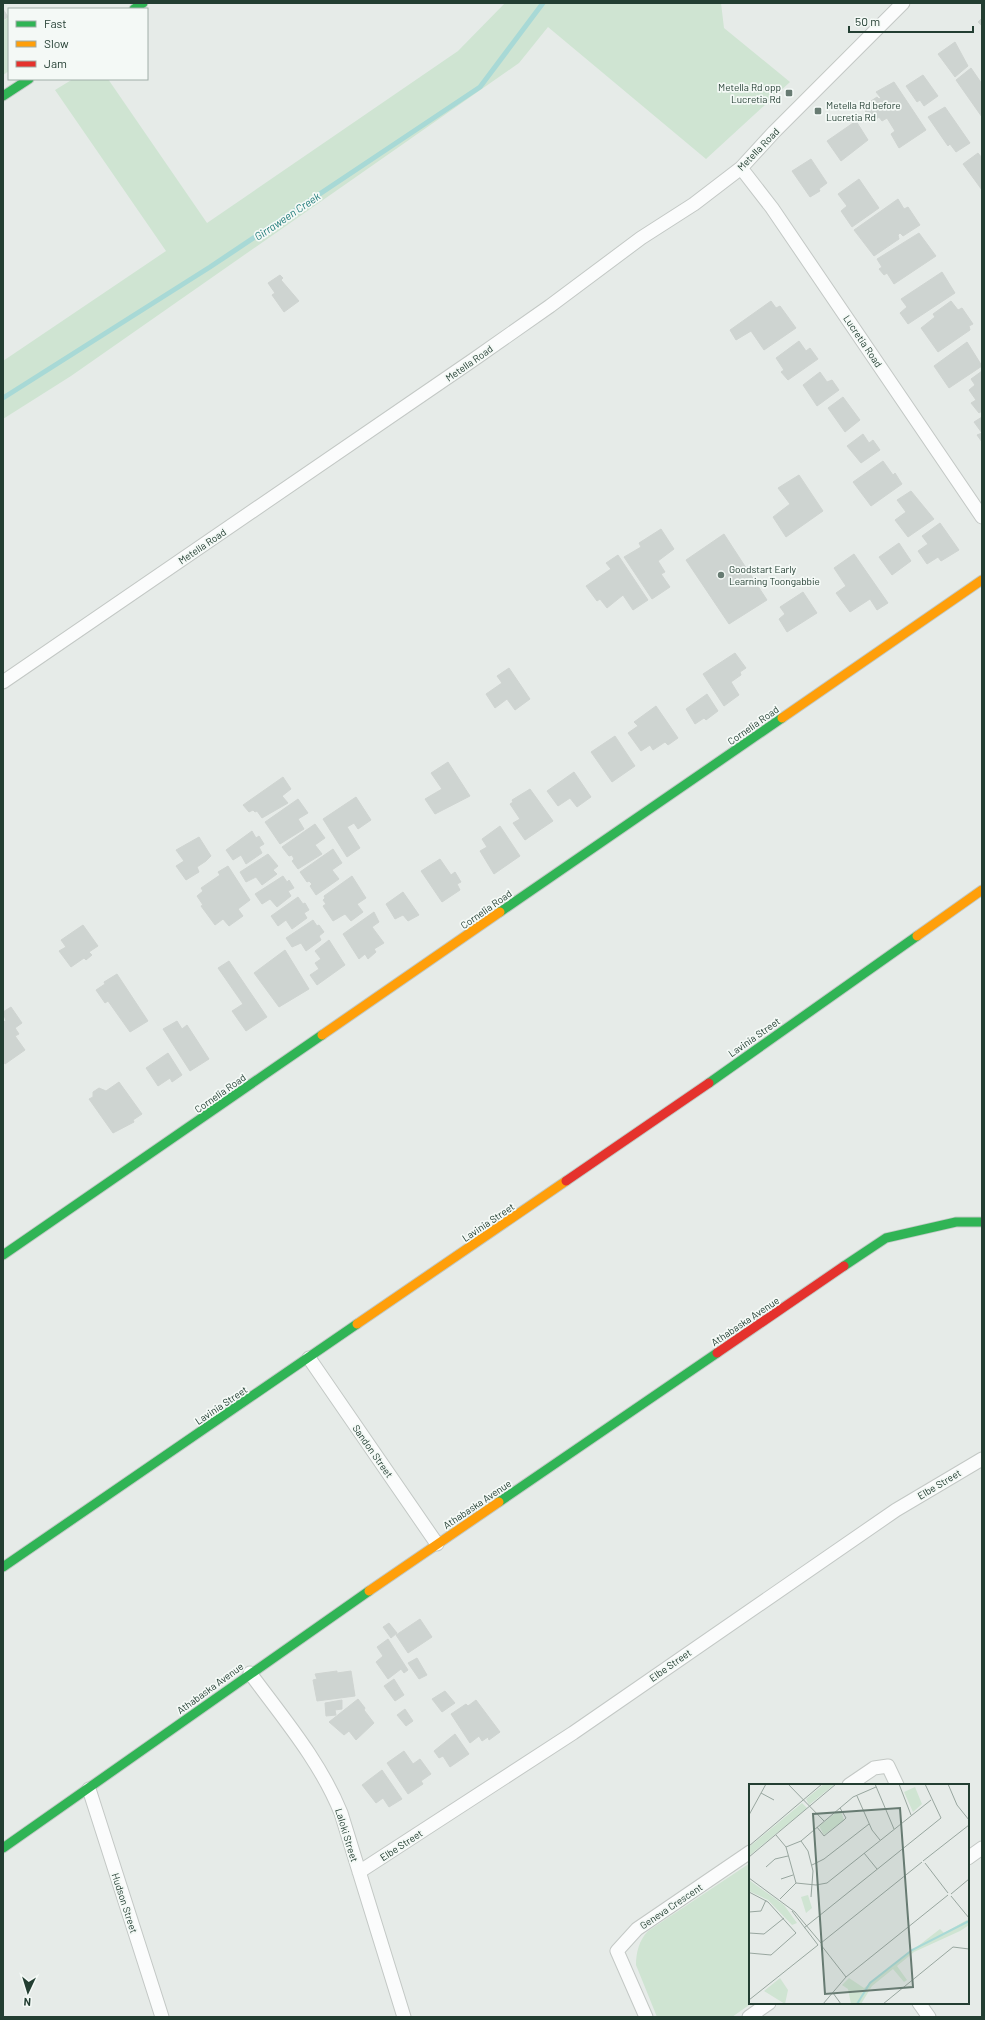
<svg xmlns="http://www.w3.org/2000/svg" width="985" height="2020" viewBox="0 0 985 2020" font-family="Barlow,sans-serif">
  <style>
    .green { fill: #cfe4d2 }
    .lines { fill: none; stroke-linecap: round; stroke-linejoin: round }
    .stream { stroke: #a8d9d6; stroke-width: 5 }
    .building { fill: #ced4d1; stroke: #cfd4d1 }
    .street-casing { stroke: #c3c8c5; stroke-width: 15 }
    .fast-casing { stroke: #c1c9c5; stroke-width: 11 }
    .slow-casing { stroke: #c1c9c5; stroke-width: 11 }
    .jam-casing { stroke: #c1c9c5; stroke-width: 11 }
    .street { stroke: #fbfcfc; stroke-width: 13 }
    .fast { stroke: #30b455; stroke-width: 9 }
    .slow { stroke: #ff9f0a; stroke-width: 9 }
    .jam { stroke: #e5322d; stroke-width: 9 }
    .poi-dot { fill: #677b72; stroke: #f4f9f6; stroke-width: 1.5 }
    .labels { text-anchor: middle; dominant-baseline: central; stroke-width: 3.5; stroke-linejoin: round; paint-order: stroke }
    .poi-label { font-size: 10px; fill: #233e32; stroke: #f4f9f6; text-anchor: start }
    .street-label { font-size: 10px; fill: #233e32; stroke: #f4f9f6 }
    .water-label { font-size: 11px; font-style: italic; fill: #1e7a79; stroke: #f4f9f6 }
    .inset-river { fill: none; stroke: #a8d9d6; stroke-width: 2 }
    .inset-road { fill: none; stroke: #98a69f; stroke-width: 1 }
    .view { fill: #677b72; fill-opacity: 0.15; stroke: #677b72; stroke-width: 2 }
    .inset-edge { fill: none; stroke: #233e32; stroke-width: 2 }
  </style>
  <rect width="100%" height="100%" fill="#e6ebe8"/>
  <path class="green" d="M505 3H721L724 28 790 82 706 159 548 27 519 63 71 376 3 419V361L166 251 55 90 73 79H108L207 223 458 51Z
    M9 17V71L3 75V21Z
    M750 1863V2003H752L732 2017H657L636 1965C636 1953 639 1940 648 1931Z"/>
  <g class="lines">
    <path class="stream" d="M3 398 210 267 480 87 543 3"/>
  </g>
  <path class="building" d="M3 9 8 17 3 20Z
    M982 18V26L978 22Z
    M955 42 968 66 955 77 938 54Z
    M971 68 982 84V117L956 80Z
    M923 75 938 96 924 106 920 100 917 102 906 86Z
    M894 82 926 130 899 148 891 134 895 131 887 118 882 121 879 117 873 121 862 107 877 97 879 99 881 98 876 92Z
    M945 107 970 143 956 152 950 144 948 146 928 117Z
    M856 121 868 140 841 161 827 141Z
    M978 153 982 158V190L963 164Z
    M811 159 827 183 819 189 820 191 810 197 792 171Z
    M859 179 879 208 852 227 841 211 847 206 838 194Z
    M898 199 904 209 908 207 920 225 903 236 900 233 898 235 899 239 874 256 854 230Z
    M919 233 936 256 894 284 887 273 884 275 879 269 882 267 877 259Z
    M942 272 955 293 908 324 900 313 907 307 901 299Z
    M280 275 283 278 281 280 299 301 284 312 272 295 275 293 268 283Z
    M771 301 776 308 780 306 796 328 764 350 751 331 736 340 730 330Z
    M951 301 958 310 962 308 973 324 969 326 970 330 938 352 921 328 935 317 933 314Z
    M799 341 806 351 810 348 818 359 788 380 781 372 784 370 776 358Z
    M967 342 982 366 949 388 934 366Z
    M982 371V411L979 413 971 403 976 400 969 390 975 385 971 379Z
    M820 372 827 382 832 380 839 390 817 406 803 385Z
    M843 397 860 420 845 432 828 408Z
    M982 417V442L977 435 982 433 974 422Z
    M863 434 869 443 873 440 880 450 861 463 847 446Z
    M883 461 893 475 895 473 902 484 871 506 853 482Z
    M799 475 823 511 786 537 773 517 790 504 778 488Z
    M911 491 934 519 908 537 895 520 906 512 897 500Z
    M940 523 959 550 941 561 938 557 927 564 918 551 928 544 922 536Z
    M661 529 674 549 658 561 665 572 661 574 670 587 652 599 624 557 641 547 639 543Z
    M724 534 767 600 729 624 686 560Z
    M899 543 911 561 892 575 879 557Z
    M854 554 888 603 877 610 870 599 850 612 836 593 846 586 834 568Z
    M618 555 648 600 633 610 623 595 607 608 600 599 597 601 586 586 611 569 606 563Z
    M803 592 817 613 787 632 779 619 785 614 780 607Z
    M735 653 746 668 740 672 741 675 731 682 739 695 724 706 703 674Z
    M509 668 530 699 515 710 507 699 495 708 486 694 502 683 497 676Z
    M707 694 718 711 706 720 704 718 695 724 686 709Z
    M656 706 678 738 668 745 665 742 653 750 650 745 641 751 628 733 638 726 634 722Z
    M615 736 635 766 612 782 591 752Z
    M448 762 470 796 435 814 425 799 442 789 431 773Z
    M574 772 591 797 577 807 570 798 558 806 547 791Z
    M283 777 291 789 282 796 288 803 262 818 257 811 255 812 253 810 249 812 243 805Z
    M530 789 553 821 525 840 513 823 520 819 510 804 513 802 512 800Z
    M356 797 371 820 358 829 354 823 347 827 360 848 347 857 323 819Z
    M298 799 308 813 298 819 304 829 280 844 265 822Z
    M315 824 325 838 315 845 322 854 298 869 292 861 294 859 292 855 289 856 282 847Z
    M500 826 520 856 494 874 480 851 487 847 482 839Z
    M252 831 256 838 259 836 264 844 259 847 262 853 246 864 241 855 233 860 226 850Z
    M199 837 211 856 206 861 197 867 199 872 186 880 176 866 184 861 176 850Z
    M333 849 342 863 332 870 339 879 316 895 310 886 312 884 309 881 307 882 300 872Z
    M268 854 278 866 273 870 277 874 262 885 256 877 246 882 240 872Z
    M440 859 451 875 455 872 461 882 457 884 460 890 442 902 421 871Z
    M228 866 250 900 238 909 243 916 229 926 223 919 215 925 201 906 203 905 197 896 203 891 201 888 220 875 218 872Z
    M283 876 287 882 289 880 294 888 288 891 291 896 277 907 270 899 262 904 255 894Z
    M352 876 366 898 357 904 363 912 351 921 345 914 333 921 323 906 326 904 323 900 325 898 324 896Z
    M403 892 419 915 408 921 403 915 395 919 386 904Z
    M298 897 303 904 305 903 309 910 304 913 307 918 292 929 286 920 278 926 271 916Z
    M374 912 379 922 372 927 384 943 374 949 376 952 368 959 365 954 359 959 343 934Z
    M313 920 317 926 319 925 324 932 319 936 321 940 306 951 301 943 292 947 286 938Z
    M83 925 98 946 89 952 92 955 86 960 84 958 71 967 59 951 66 947 61 940Z
    M329 940 345 965 317 985 310 975 319 969 315 963 321 959 315 951Z
    M285 950 309 989 279 1007 254 973Z
    M229 961 267 1017 246 1031 232 1011 243 1004 218 968Z
    M117 974 148 1021 130 1032 108 1001 105 1003 96 990 105 984 104 982Z
    M11 1007 22 1023 15 1028 19 1034 15 1036 25 1050 5 1064 3 1060V1022L6 1021 3 1012Z
    M177 1021 182 1029 187 1025 209 1059 190 1071 163 1029Z
    M168 1053 182 1075 172 1082 170 1078 158 1086 146 1068Z
    M119 1082 142 1114 133 1120 134 1122 113 1133 89 1099 93 1097V1092L99 1088 106 1091Z
    M420 1619 432 1637 408 1653 396 1635Z
    M389 1623 397 1633 391 1638 383 1627Z
    M388 1639 408 1670 404 1673 401 1669 388 1679 376 1662 383 1656 377 1647Z
    M417 1658 427 1675 419 1679 408 1663Z
    M337 1671V1673L351 1671 355 1696 317 1701 313 1680 317 1679 315 1674Z
    M394 1679 404 1695 395 1701 384 1686Z
    M445 1691 455 1703 442 1712 432 1699Z
    M358 1699 365 1708 364 1710 374 1723 356 1740 349 1731 344 1735 329 1722Z
    M342 1700V1709L335 1710 336 1715 326 1716 325 1703Z
    M476 1700 500 1732 489 1740 488 1737 482 1741 479 1736 470 1743 451 1714 466 1704 468 1706Z
    M405 1709 413 1721 406 1726 397 1715Z
    M455 1734 469 1754 450 1767 443 1756 439 1758 434 1751Z
    M404 1751 413 1764 420 1759 431 1774 421 1781 423 1784 408 1794 387 1763Z
    M382 1770 402 1799 389 1807 383 1798 376 1803 362 1785Z"/>
  <g class="lines">
    <g class="street-casing">
      <path id="street" d="M741 168 772 208 982 517
        M3 682 473 360 550 306 641 238 694 204 741 168 774 132 903 3
        M309 1358 437 1544
        M250 1673C283 1718 320 1761 341 1813L404 2017
        M849 1785 874 1768 888 1766 897 1785
        M89 1789 162 2017
        M968 1858 982 1848
        M359 1872 573 1733 896 1510 982 1459
        M919 2003 929 2017
        M646 2017 617 1951 637 1929 750 1852
        M749 2017 769 2003"/>
    </g>
    <g class="fast-casing">
      <path id="fast" d="M134 9 143 3
        M3 96 29 79
        M500 912 782 718
        M709 1083 917 936
        M3 1255 322 1035
        M844 1266 886 1238 956 1222H982
        M499 1502 717 1353
        M3 1567 357 1324
        M3 1848 369 1591"/>
    </g>
    <g class="slow-casing">
      <path id="slow" d="M782 718 982 580
        M917 936 982 890
        M322 1035 500 912
        M357 1324 566 1181
        M369 1591 499 1502"/>
    </g>
    <g class="jam-casing">
      <path id="jam" d="M566 1181 709 1083
        M717 1353 844 1266"/>
    </g>
    <use href="#street" class="street"/>
    <use href="#fast" class="fast"/>
    <use href="#slow" class="slow"/>
    <use href="#jam" class="jam"/>
  </g>
  <g class="poi-dot">
    <rect x="785" y="89" width="8" height="8" rx="2"/>
    <rect x="814" y="107" width="8" height="8" rx="2"/>
    <circle cx="721" cy="575" r="4"/>
  </g>
  <g class="labels">
    <g class="poi-label">
      <text x="781" y="87" text-anchor="end">Metella Rd opp<tspan x="781" dy="12">Lucretia Rd</tspan></text>
      <text x="826" y="105">Metella Rd before<tspan x="826" dy="12">Lucretia Rd</tspan></text>
      <text x="729" y="569">Goodstart Early<tspan x="729" dy="12">Learning Toongabbie</tspan></text>
    </g>
    <g class="street-label">
      <text transform="translate(758 149) rotate(-46)">Metella Road</text>
      <text transform="translate(863 341) rotate(56)">Lucretia Road</text>
      <text transform="translate(469 363) rotate(-35)">Metella Road</text>
      <text transform="translate(202 546) rotate(-34)">Metella Road</text>
      <text transform="translate(753 725) rotate(-35)">Cornelia Road</text>
      <text transform="translate(486 909) rotate(-35)">Cornelia Road</text>
      <text transform="translate(754 1037) rotate(-35)">Lavinia Street</text>
      <text transform="translate(220 1093) rotate(-35)">Cornelia Road</text>
      <text transform="translate(488 1222) rotate(-34)">Lavinia Street</text>
      <text transform="translate(745 1321) rotate(-34)">Athabaska Avenue</text>
      <text transform="translate(221 1405) rotate(-34)">Lavinia Street</text>
      <text transform="translate(373 1451) rotate(55)">Sandon Street</text>
      <text transform="translate(939 1484) rotate(-31)">Elbe Street</text>
      <text transform="translate(477 1504) rotate(-34)">Athabaska Avenue</text>
      <text transform="translate(670 1665) rotate(-35)">Elbe Street</text>
      <text transform="translate(210 1688) rotate(-36)">Athabaska Avenue</text>
      <text transform="translate(347 1835) rotate(73)">Laloki Street</text>
      <text transform="translate(401 1845) rotate(-33)">Elbe Street</text>
      <text transform="translate(125 1903) rotate(72)">Hudson Street</text>
      <text transform="translate(671 1906) rotate(-34)">Geneva Crescent</text>
    </g>
    <g class="water-label">
      <text transform="translate(287 216) rotate(-34)">Girraween Creek</text>
    </g>
  </g>
  <g transform="translate(749 1784)">
    <rect width="220" height="220" fill="#e6ebe8"/>
    <path d="M75 0H86L60 21 57 15ZM166 3 173 20 164 28 155 8ZM53 19 58 24 0 72V63ZM89 27H92L95 36 75 51 70 42ZM0 96 35 121 48 139 43 141 19 116 0 107ZM59 111 63 124 57 129 52 113ZM218 136 220 141 211 147 165 168 148 182 158 196 155 198 144 185 123 202 112 220H102L99 205 93 201 100 194 115 204 191 145 195 149ZM31 194 39 206 36 220 15 207Z" fill="#cfe4d2"/>
    <path class="inset-river" d="M108 220 121 199 163 166 220 137"/>
    <path class="inset-road" d="M39 0 75 37M126 0 145 45M150 0 162 31M199 0 208 21 220 36M12 9 25 16M108 12 123 46 131 56M0 31 17 0M68 43 75 52 95 36 97 34 91 24M27 51 37 63 47 99M52 57 59 67 64 87 62 113M0 62 73 0M37 63 52 57 104 13 127 3M115 69 128 85M0 73 87 0M174 77 220 41M176 79 199 109M63 81 75 75 120 40M17 83 26 75 39 72M0 94 46 128 72 159M32 95 44 91M0 108 19 118 47 149 22 171 0 169M202 110 220 95M202 112 220 134M31 115 47 99 67 101 78 99 182 16M43 127 69 161M0 128 12 127 17 116M55 144 192 34 176 0M0 149 15 150 35 134M72 159 173 78M72 161 97 193M84 209 92 220M0 216 69 161M74 220 97 193 199 111M134 220 204 163 220 165"/>
    <path class="view" d="M151 24 164 203 76 210 64 30Z"/>
    <rect width="220" height="220" class="inset-edge"/>
  </g>
  <rect width="985" height="2020" fill="none" stroke="#233e32" stroke-width="8"/>
  <rect x="8" y="8" width="140" height="72" fill="#f4f9f6" stroke="#a0aea8"/>
  <rect x="16" y="21" width="20" height="6" fill="#30b455" stroke="#a0aea8"/>
  <text x="44" y="28" font-size="12" fill="#233e32">Fast</text>
  <rect x="16" y="41" width="20" height="6" fill="#ff9f0a" stroke="#a0aea8"/>
  <text x="44" y="48" font-size="12" fill="#233e32">Slow</text>
  <rect x="16" y="61" width="20" height="6" fill="#e5322d" stroke="#a0aea8"/>
  <text x="44" y="68" font-size="12" fill="#233e32">Jam</text>
  <g transform="translate(28 1992) rotate(184)" stroke="#f4f9f6" stroke-width="3" paint-order="stroke">
  <path d="M0-3L7 15L0 10L-7 15Z" fill="#233e32"/>
  <text y="-6" font-size="11" font-weight="bold" text-anchor="middle" fill="#233e32">N</text>
  </g>
  <path d="M849 26v6h124v-6" fill="none" stroke="#233e32" stroke-width="2"/>
  <text x="855" y="26" font-size="12" fill="#233e32" stroke="#f4f9f6" stroke-width="3" paint-order="stroke">50 m</text>
</svg>
